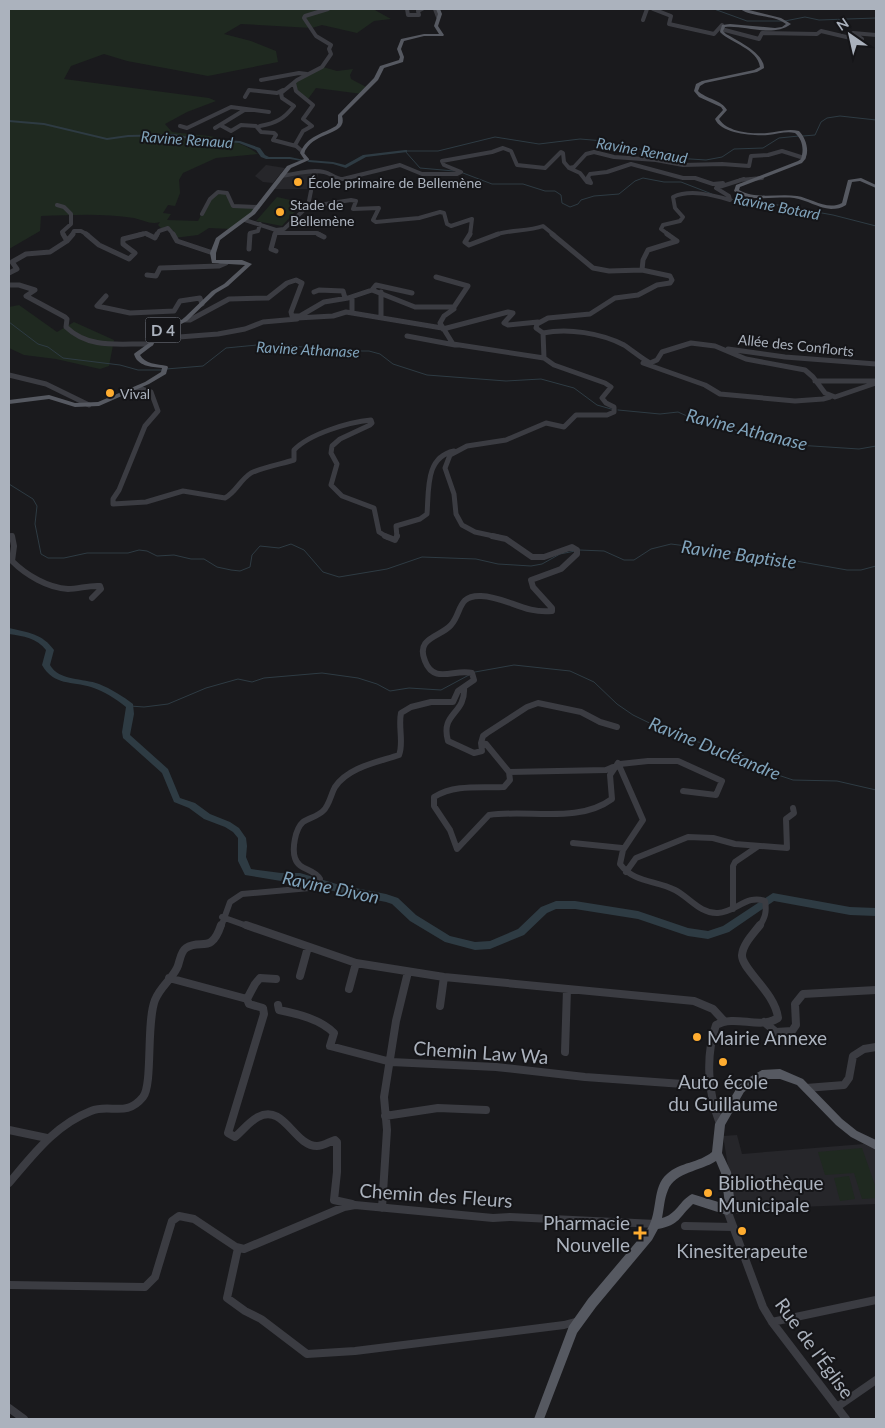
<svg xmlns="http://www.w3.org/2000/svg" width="885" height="1428" viewBox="0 0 885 1428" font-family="Lato,sans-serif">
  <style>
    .built { fill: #26262a }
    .green { fill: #1f2920 }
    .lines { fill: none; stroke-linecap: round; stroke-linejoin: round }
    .stream { stroke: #2e3b43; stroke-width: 1 }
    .river { fill: #2e3b43; fill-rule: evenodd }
    .minor-far3 { stroke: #3b3c42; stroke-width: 4 }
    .minor-far2 { stroke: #3b3c42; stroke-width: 5 }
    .minor-far1 { stroke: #3b3c42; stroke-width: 6 }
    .minor { stroke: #3b3c42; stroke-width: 8 }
    .major { fill: #565961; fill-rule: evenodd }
    .poi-dot { fill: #ffad30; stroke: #151518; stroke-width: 2 }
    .labels { text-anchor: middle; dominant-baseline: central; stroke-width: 4; stroke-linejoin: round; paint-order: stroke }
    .far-poi-label { font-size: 14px; fill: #abb2bd; stroke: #151518; text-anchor: start }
    .far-street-label { font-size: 14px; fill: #abb2bd; stroke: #151518 }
    .far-water-label { font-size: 15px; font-style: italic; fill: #80a3bb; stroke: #151518 }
    .shield { fill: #151518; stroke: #7e838c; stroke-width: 1 }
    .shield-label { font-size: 15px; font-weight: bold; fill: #abb2bd }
    .water-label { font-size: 18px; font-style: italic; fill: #80a3bb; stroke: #151518 }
    .near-poi-label { font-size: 19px; fill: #abb2bd; stroke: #151518; text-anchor: start }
    .near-street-label { font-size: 19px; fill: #abb2bd; stroke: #151518 }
  </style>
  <rect width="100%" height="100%" fill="#1a1a1d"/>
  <path class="built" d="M266 165 285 168 273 183 263 182 255 176Z
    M318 171 316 189H274L283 176Z
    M737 1135 742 1154 864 1144 876 1150V1204L798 1207 736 1214 723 1136Z"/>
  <path class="green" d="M9 9H373L391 19 374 21 357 33 322 25 312 28 241 24 224 34 251 41 276 51 278 62 208 76 127 61 104 54 71 66 64 79 209 98 216 101 187 112 165 124 172 132C202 136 233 135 258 154L216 158 183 173 179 180 180 193 175 206 168 205 163 213 171 214 167 220 198 221 204 209 215 194 227 193 232 204 258 207 231 229 209 228 198 235 174 238V231L168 228 162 229 158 225 160 222C151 225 143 220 134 218 102 213 72 215 41 216L40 231 9 249Z
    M323 67 337 71 353 69 350 75 351 79 368 88 362 94 316 88 308 99 298 93 294 81Z
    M277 197 303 203 282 226 256 221Z
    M19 305 57 332 74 322 114 340 109 366 100 369 56 359 24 355 9 348V307Z
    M862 1148 876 1188V1198L862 1199 854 1173 825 1175 818 1152Z
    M849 1176 855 1199 840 1201 834 1178Z"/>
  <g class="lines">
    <path class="stream" d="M714 9 747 21H782
      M785 21 805 17 819 20 876 18
      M803 136 815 135 821 122 827 118 840 116 876 120
      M405 151 420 168 454 171
      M406 151H438L495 137 539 144 580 139 604 141 616 146 646 150 675 158 706 160 722 157 734 149 763 148 779 138 799 136
      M463 173 492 184H523L545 191H555L561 195 562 203 570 207 578 204 581 200 594 196 619 194 635 181 643 178 664 182H681L712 194
      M731 199 750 204H772L833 215 876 226
      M9 322 38 344 48 347 63 358 120 365 138 370H162
      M166 369 203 366 226 348 257 345H286L335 351H369L380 354 393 364 427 375 506 381 541 379 574 388 597 405 611 409
      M618 410 660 414 678 412 698 421 797 445 859 449 876 446
      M9 484 33 499 37 506 35 524 41 554 48 558H64L87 553H128L139 550 147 551 157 556 174 555 191 559H204L217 567 231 570 240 571 250 567 252 555 260 546 279 548 291 544 304 550 323 572 339 577 387 569 422 557 476 559 498 564 531 566 542 564 560 554 575 551
      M579 550 604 551 624 560H634L651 549 671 544 779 558 847 570H861L876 566
      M475 672 514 665 570 671 594 682 617 704 633 715 674 735 740 754 778 775 793 780 837 781 876 790
      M130 706 144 707 168 704 206 688 238 679 252 682 264 678 322 673 358 678 377 684 390 691 409 688 441 690 469 675"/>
    <path class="river" d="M9 120 44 123 107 138 128 135 174 134 194 138 240 141 260 148 265 155 269 157H290L304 160 302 161 290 159H266L261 157 256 150 239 143 194 140 174 136 128 137 107 140 44 125 9 122Z
      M405 150H407V152L366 157 346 168 333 164 309 162 307 161 309 160 333 162 345 165 363 155Z
      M9 628C27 632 43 634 54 650L50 665C59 681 83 678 99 684 111 689 123 696 133 704L134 714 130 735 168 769 180 798 195 803 210 814 230 822 239 828 246 838 247 846 246 857 251 869 281 873H300L340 885 386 894 398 898 416 915 450 936 475 942 490 941 518 929 541 907 556 901H575L638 911 688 928 708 931 723 926 773 893 850 907 876 908V916L850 915 774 901 729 932 708 939 688 936 638 919 575 909H556L547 913 524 935 490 949 475 950 445 942 410 921 392 904 386 902 340 893 300 881H281L245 875 238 861V838L233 832 225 827 204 819 189 808 174 802 162 773 123 738 122 732 126 707C116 699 104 691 91 687 72 681 54 686 42 665L46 650C37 638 23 636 9 634Z"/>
    <path class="minor-far3" d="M407 9 408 15H419L418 11 422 9
      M435 9 438 17
      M653 9 671 16 669 24 714 34 722 25
      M643 20 647 9
      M721 29 759 39 762 33 817 34 821 31 859 40 862 39 853 33 876 35
      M261 80 299 73 307 74
      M294 83 296 91 313 105 303 119 312 126 303 131 295 145 303 152
      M245 97 249 90 277 93 283 90
      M220 125 231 131 241 125 256 126 261 132 274 133 276 135 273 140 296 146
      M180 126 187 128 231 107 269 112
      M260 126C276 123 284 119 294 106L282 98 281 93 297 80 322 67 331 54 329 49 331 45 316 36 304 18 305 16 328 9
      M215 128 246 109
      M569 168 580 173 587 182 591 183 588 177 590 174 607 172 631 164 683 178H695L713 184 723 183
      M282 176C295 174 311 169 324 172 331 173 335 179 343 179L400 165 422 174H457L461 172 444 165 442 161 492 152 503 148 511 151 517 165 545 168 561 152 563 153 564 162 569 168 574 167 586 154 594 152 614 157 656 160 683 165 722 164 749 166 751 156 768 155 782 151 804 158
      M740 180 762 178
      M57 205 64 207 71 214V224L62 232 64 235
      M306 207 351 200 356 201 353 209 379 208 373 220 376 222 419 218 440 212 444 213 447 224 451 226 472 219 470 235
      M202 214 210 199 218 192 227 193 233 206 258 207
      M245 220 276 230 284 229 308 206 311 191
      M277 233H317L321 235
      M72 235 74 231H81L88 235
      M138 235 146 233 148 235
      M157 235 159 231 168 228 174 235
      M250 235V233L258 231 260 224
      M275 235 276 230
      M495 235C511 229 527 232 543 226L554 235
      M669 235 661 229 663 225 680 221 683 217 675 208 673 197C690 189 713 195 730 200L729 196 716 188 744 179"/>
    <path class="minor-far2" d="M63 234 67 241 73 234
      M86 234 99 245 129 259 135 253 123 244V239L143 234
      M147 234 155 238 157 234
      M173 234 177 241 213 253
      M275 234 271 249 276 251
      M318 234 324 237
      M470 234 465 242 469 245 498 234
      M552 234 593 268 609 271 642 270
      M249 249 250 234
      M9 273 17 269 12 262 26 254 50 252 67 241
      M147 275 156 276 160 268 219 266 226 263
      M436 277 468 286 454 307
      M9 285H19L35 290 26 296 65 317 67 319 66 327C90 350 121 343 151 344
      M372 290 376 285 412 293
      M314 292 319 290 343 291 345 298
      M381 292V317
      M106 296 97 306 130 313 174 311 180 301 200 298 202 304
      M352 297V313
      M297 318 333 316 346 312 442 328
      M185 320H190L229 299 268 298 287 283 296 280 302 283 291 312 292 316H300L324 302 348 298 372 290 415 307H453L454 309 444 316 440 323 453 344 544 358 554 365 605 383 611 387 602 398 606 403 614 407V412L607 415H576L564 427 546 423 506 440 467 446 450 455 445 468 454 494 456 514 462 525 475 532 498 537
      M443 329 508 312 513 313 504 323 508 325 538 322
      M543 333 536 328 537 324 548 318 590 314 615 298 638 295 657 285 670 283 672 280 670 276 642 270 643 260 648 250 677 241 667 234
      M543 333C568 328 601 333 624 345 633 351 641 358 650 363L657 360 662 352 691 343 715 346 746 359 805 370 813 377 825 393 835 397 876 383
      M543 333 544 358
      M407 336 455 345
      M153 339 218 334 245 329 263 322 297 319
      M728 349 785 357 876 364
      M643 363 705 385 720 394 795 401 823 399 830 397
      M9 375 46 384 89 405
      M815 381H876
      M138 388 151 392 158 411 145 426 119 490 113 499V504L146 502 183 491 225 498C236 492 240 480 251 473 264 467 281 464 294 460V450C309 434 349 422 371 420L372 423 370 425 340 439 332 446 331 453 337 464 331 485 342 496 374 508 379 532 387 537
      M9 535 12 537
      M397 537 396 526 420 519 427 514C429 490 425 457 454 451"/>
    <path class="minor-far1" d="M12 536 14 546 12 561C26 575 48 588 68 589 79 589 89 585 100 586L101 589 92 598
      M385 536 395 540 397 536
      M464 687C466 715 440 712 448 741L474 753 482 751 481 743 486 744 509 772 510 780 504 787C480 788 455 784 434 797V806L450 830 457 849 489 815C529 809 578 824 612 799L610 775 618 763 643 820 623 850 620 864C634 883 655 880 675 890 689 897 700 914 718 913 736 912 747 894 765 901 767 912 765 918 759 927
      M481 743 483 736 487 733 527 707 538 703 581 712 600 722 617 727
      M620 764 648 761H678L722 781 716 795 683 791
      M509 772 606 770 613 767
      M573 843 622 848
      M626 872 636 858 688 837 713 838 735 844 787 848 786 819 794 813 793 808
      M733 909V866L735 862 757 847
      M222 917 250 927
      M221 927 230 902 242 894 310 888 317 885 320 879C314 868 299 871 295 858 292 849 295 829 303 822 309 818 318 816 323 811 329 806 331 794 335 787 348 767 378 762 399 755 404 743 398 727 401 713L411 707 431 702H453L458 691 474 680 472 673C455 668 434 685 425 661 415 637 441 637 451 625 462 613 457 595 481 596 507 597 524 614 552 611V608L533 587 531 580 561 569 577 554V550L572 547 544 557H532L506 539 492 536"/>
    <path class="minor" d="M246 925 356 963 444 977 694 1001 713 1009 724 1021
      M300 976 308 947
      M169 978 247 999
      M276 979 260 978 255 984 247 999 249 1004 263 1008 264 1014 228 1133 235 1137C243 1130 249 1122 258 1117 284 1103 294 1146 317 1146 323 1146 329 1142 335 1140L337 1142V1172L334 1200 352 1204
      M349 989 356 963
      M278 1005 279 1010C298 1014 320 1019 334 1033L330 1046 391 1062 496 1067 585 1077 711 1086
      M440 1006 444 977
      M764 1022 776 1032 792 1031 796 1025 795 1004 803 994 876 990
      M565 1052 567 989
      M806 1088 844 1085 849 1078 853 1056 864 1049 876 1047
      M385 1116 438 1108 486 1110
      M720 1124C708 1093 705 1057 716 1025 736 1014 759 1030 778 1018 775 992 741 969 742 955 743 944 753 934 760 925
      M9 1130 47 1138
      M9 1183C33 1155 55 1125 91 1111 110 1103 126 1118 143 1097 153 1085 146 1022 155 1000 160 987 171 980 177 968 180 962 180 952 186 948 201 938 211 955 221 925
      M382 1208 387 1130 384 1097 396 1021 408 972
      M727 1210 763 1307 772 1322 846 1419
      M685 1226 733 1227
      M238 1248 227 1298 245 1311 261 1319 307 1354 355 1351 564 1325 579 1321
      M9 1285 145 1287 155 1277 172 1221 179 1216 194 1219 236 1247 244 1249 344 1207 355 1205 493 1218 510 1217 656 1224
      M772 1322 876 1300
      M837 1407 876 1380
      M9 1408 24 1419"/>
    <path class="major" d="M436 9H440L442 14 438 26 444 35 443 36H424L404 41 401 49 404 57 403 62 384 68 378 80 342 116C343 119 343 122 342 124 338 135 313 133 304 153L309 159V160L291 168 255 214 220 240 216 253V260H242L252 264 228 286 216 293 187 321 158 336 153 345 140 355C145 364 157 364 167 366L168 367 166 374 149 384 99 406 75 407 49 399 9 404V400L49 395 75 403 98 402 145 382 161 372 162 368C151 367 137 366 134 354L135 353 149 343 154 334 183 319 212 291 224 284 245 265 212 263 210 253 216 238 251 212 287 166 304 159 300 153C308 135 321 135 336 126L338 123V115L374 78 380 66 399 60 400 57 397 49 401 39 424 34H439L434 26 438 14Z
      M740 9H745L781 18 791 24C772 38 746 25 725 27L723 31 726 34C738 41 764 53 764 68L757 72 705 83 700 86 698 91C706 99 722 100 727 110L719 119C728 133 753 134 767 133 778 132 788 128 799 131 807 139 811 155 802 163L740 187 739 190C756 200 778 193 797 196 811 198 827 211 842 203L848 180 861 178 876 185V188L860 181 852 182 846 205C841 208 837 209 831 209 818 208 807 200 794 198 775 196 750 203 734 191L736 185 798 161 801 159C804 150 803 140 795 133 786 131 778 134 768 135 754 136 721 134 715 119L723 110 721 107 699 97 694 91 696 84 702 81 754 70 760 67C757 48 732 44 720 32L722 25 730 24 775 28 782 27 786 24C773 14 754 18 740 9Z
      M780 1069 803 1079 842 1119 857 1131 876 1140V1150L851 1137 836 1125 797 1085 780 1079H763L744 1092 725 1125 722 1153 731 1172 735 1206C733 1210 731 1213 727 1215L693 1204C679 1217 680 1225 658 1229L652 1240 596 1307 577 1333 544 1419H534L569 1326 588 1299 648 1228C658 1211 652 1187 667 1174 680 1162 699 1163 712 1152L715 1124 738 1086 750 1077 762 1070ZM716 1161 721 1173 725 1204 692 1194C680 1200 676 1215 662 1218 664 1209 664 1199 668 1190 675 1172 701 1171 716 1161Z"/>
  </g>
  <g class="poi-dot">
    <circle cx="298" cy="182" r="5"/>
    <circle cx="280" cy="212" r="5"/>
    <circle cx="110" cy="393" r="5"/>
    <circle cx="697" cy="1037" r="5"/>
    <circle cx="723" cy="1062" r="5"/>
    <circle cx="708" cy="1193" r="5"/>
    <circle cx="742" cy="1231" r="5"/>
    <path d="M637.5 1225.5h5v5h5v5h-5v5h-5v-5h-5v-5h5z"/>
  </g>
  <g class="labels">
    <g class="far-poi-label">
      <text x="308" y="182">École primaire de Bellemène</text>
      <text x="290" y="204">Stade de<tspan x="290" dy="16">Bellemène</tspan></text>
      <text x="120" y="393">Vival</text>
    </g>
    <g class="far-street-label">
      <text transform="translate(796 345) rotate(6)">Allée des Conflorts</text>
    </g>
    <g class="far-water-label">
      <text transform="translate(187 139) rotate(4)">Ravine Renaud</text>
      <text transform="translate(642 150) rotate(10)">Ravine Renaud</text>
      <text transform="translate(777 206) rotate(11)">Ravine Botard</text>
      <text transform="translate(308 349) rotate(3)">Ravine Athanase</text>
    </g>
    <rect class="shield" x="145.5" y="317.5" width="35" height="25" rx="4"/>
    <g class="shield-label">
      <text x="163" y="330">D 4</text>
    </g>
    <g class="water-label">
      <text transform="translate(747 429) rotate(14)">Ravine Athanase</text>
      <text transform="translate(739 554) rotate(8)">Ravine Baptiste</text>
      <text transform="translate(715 748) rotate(22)">Ravine Ducléandre</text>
      <text transform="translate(331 887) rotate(12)">Ravine Divon</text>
    </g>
    <g class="near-poi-label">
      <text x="707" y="1037">Mairie Annexe</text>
      <text x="723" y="1081" text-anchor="middle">Auto école<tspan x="723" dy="22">du Guillaume</tspan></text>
      <text x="718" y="1182">Bibliothèque<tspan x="718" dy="22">Municipale</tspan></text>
      <text x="630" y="1222" text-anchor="end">Pharmacie<tspan x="630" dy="22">Nouvelle</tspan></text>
      <text x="742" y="1250" text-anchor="middle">Kinesiterapeute</text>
    </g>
    <g class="near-street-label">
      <text transform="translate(481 1052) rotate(4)">Chemin Law Wa</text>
      <text transform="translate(436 1195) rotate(4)">Chemin des Fleurs</text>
      <text transform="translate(815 1348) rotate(54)">Rue de l'Église</text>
    </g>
  </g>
  <rect width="885" height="1428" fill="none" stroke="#abb2bd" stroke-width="20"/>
  <g transform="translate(850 35) rotate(326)" stroke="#151518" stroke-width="4" paint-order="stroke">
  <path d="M0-4L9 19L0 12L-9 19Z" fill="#abb2bd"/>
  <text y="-8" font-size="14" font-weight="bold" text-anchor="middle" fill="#abb2bd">N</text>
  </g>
</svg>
